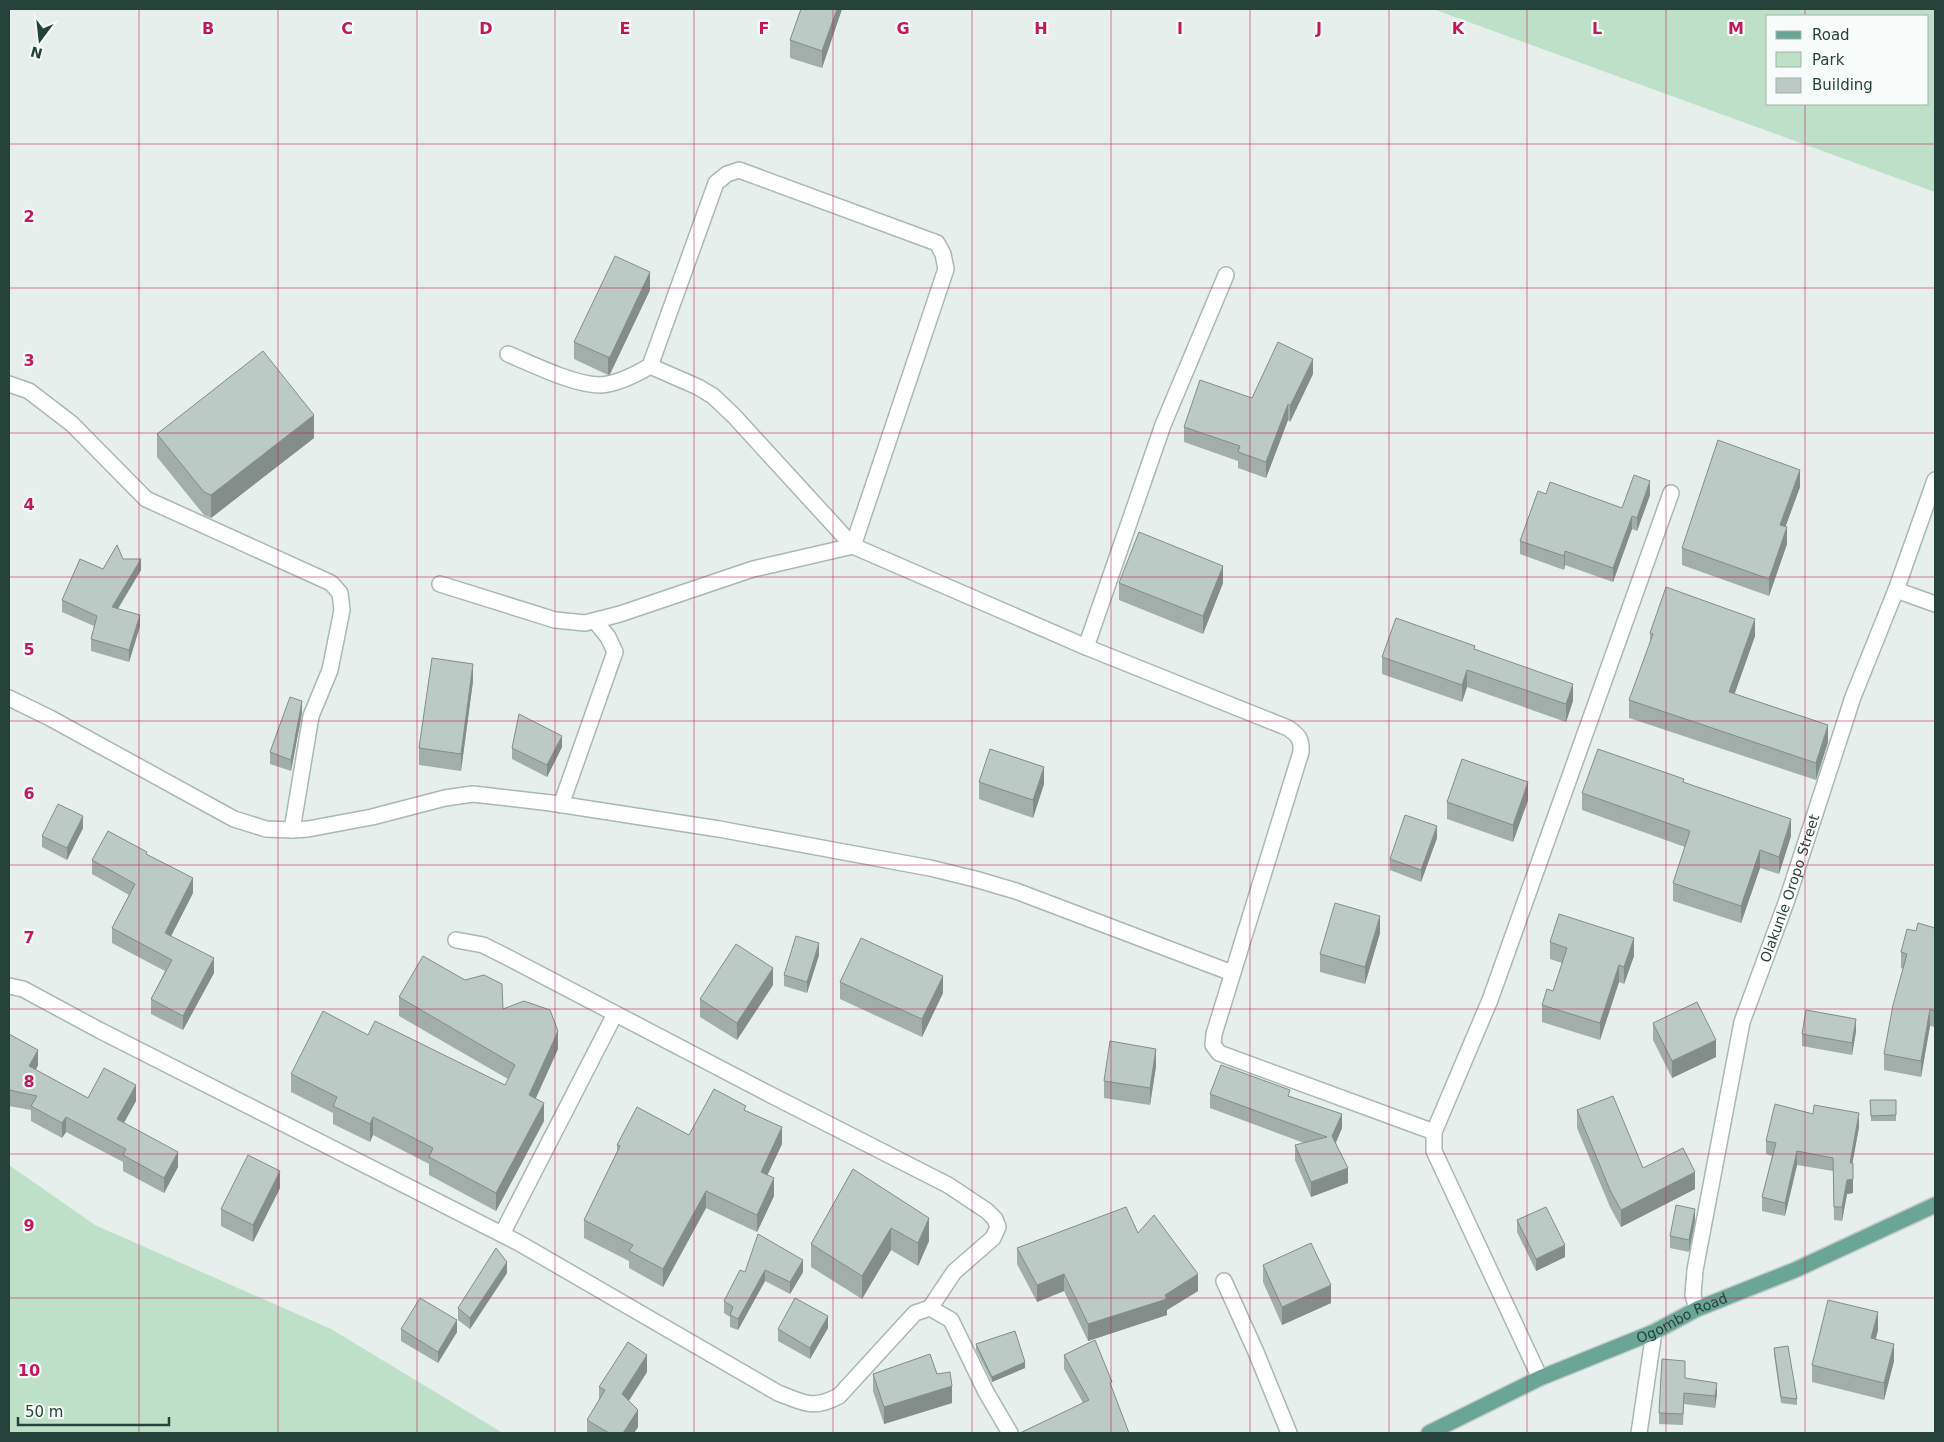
<svg xmlns="http://www.w3.org/2000/svg" width="1944" height="1442" viewBox="0 0 1944 1442" font-family="'DejaVu Sans',sans-serif">
  <style>
    .green { fill: #bfe0c8; fill-rule: evenodd }
    .lines { fill: none; stroke-linecap: round; stroke-linejoin: round }
    .minor-casing { stroke: #a8b8b2; stroke-width: 18 }
    .major-casing { stroke: #c2cac8; stroke-width: 18 }
    .minor { stroke: #fff; stroke-width: 15 }
    .major { stroke: #6aa596; stroke-width: 15 }
    .wall { fill: #a1aea9 }
    .shaded-wall { fill: #838d89 }
    .building { fill: #bbcac4; stroke: #838d89 }
    .grid { fill: none; stroke: #c2185b; stroke-width: 1; stroke-opacity: 0.55 }
    .labels { text-anchor: middle; dominant-baseline: central; stroke-width: 4.5; stroke-linejoin: round; paint-order: stroke }
    .street-label { font-size: 14px; fill: #24423a; stroke: #f7fbf9 }
    .grid-label { font-size: 16px; text-anchor: middle; font-weight: bold; fill: #c2185b; stroke: #f7fbf9; stroke-width: 4.5; stroke-linejoin: round; paint-order: stroke }
  </style>
  <rect width="100%" height="100%" fill="#e6efeb"/>
  <path class="green" d="M1433 9H1935V192ZM1768 16H1928V104H1768Z
    M9 1165 95 1225 331 1329 503 1433H9Z"/>
  <g class="lines">
    <g class="minor-casing">
      <g id="minor">
        <path d="M508 354C532 364 574 385 600 385 618 384 635 375 650 366L716 183 727 174 739 170 937 243 943 254 946 269 853 546"/>
        <path d="M650 366 698 387 713 396 734 416 853 546 1086 647 1288 728C1298 735 1302 739 1301 752L1214 1034 1213 1045 1219 1053 1434 1132"/>
        <path d="M9 384 29 391 72 424 146 499 331 583 340 593 342 610 330 670 311 716 292 830"/>
        <path d="M440 584 555 620 585 623 620 614 753 569 853 546"/>
        <path d="M1896 590 1935 604"/>
        <path d="M1086 647 1163 425 1226 275"/>
        <path d="M9 698 50 718 234 819 266 829 292 830 308 829 372 817 445 798 473 794 551 803 719 829 930 868 975 879 1016 891 1232 973"/>
        <path d="M561 805 615 652 608 637 595 621"/>
        <path d="M456 940 483 945 507 957 769 1094 948 1185 987 1211 995 1219 998 1227 993 1238 954 1272 930 1308"/>
        <path d="M9 986 23 989 99 1030 519 1243 778 1393C805 1403 812 1410 839 1396L915 1313 930 1308 951 1320 986 1392 1010 1433"/>
        <path d="M502 1234 615 1014"/>
        <path d="M1224 1281 1256 1352 1289 1433"/>
        <path id="s1" d="M1697 1309 1693 1295 1695 1270 1742 1022 1787 900 1853 697 1896 590 1935 480"/>
        <path d="M1540 1378 1434 1151V1132L1490 1000 1671 493"/>
        <path d="M1639 1433 1654 1332"/>
      </g>
    </g>
    <g class="major-casing">
      <g id="major">
        <path id="s2" d="M1429 1433 1540 1378 1654 1332 1697 1309 1795 1270 1935 1205"/>
      </g>
    </g>
    <use href="#minor" class="minor"/>
    <use href="#major" class="major"/>
  </g>
  <path class="wall" d="M801 9H842L822 68 790 58V40Z
    M650 290 610 374 608 375 574 359V342Z
    M1313 374 1290 422 1288 420 1266 478 1238 468V461L1184 442V427Z
    M157 434 314 438 211 518 204 515 157 457Z
    M1800 487 1785 526 1787 544 1769 596 1682 565V548Z
    M1546 494 1622 508 1650 495 1637 531 1632 529 1613 582 1565 565 1564 570 1520 554V541Z
    M123 559 141 570 118 609 140 626 129 662 91 651V639L94 626 62 612V600L103 569Z
    M1119 583H1223L1203 634 1119 600Z
    M1650 633 1755 636 1734 694 1828 742 1816 780 1629 718V700L1650 643Z
    M1475 649 1573 701 1566 722 1467 687 1462 702 1382 674V657Z
    M473 681 461 771 419 765V748Z
    M302 713 291 771 270 764V752Z
    M562 747 547 777 512 759V748Z
    M979 782 1044 784 1033 818 979 799Z
    M1684 783 1791 836 1779 874 1760 868 1741 923 1673 901V883L1685 847 1582 810V793Z
    M1528 800 1513 842 1447 819V802Z
    M83 828 67 860 42 847V836Z
    M1437 838 1421 882 1390 870V859Z
    M147 854 193 893 171 936 214 973 183 1030 151 1014V999L165 971 112 943V928L129 895 92 874V860Z
    M1935 928V1027L1930 1026 1921 1077 1884 1070V1054L1903 969 1901 968V952L1916 931Z
    M1380 933 1365 984 1320 972V954Z
    M1550 942 1634 956 1624 984 1619 982 1600 1040 1542 1022V1005L1553 991 1562 963 1550 959Z
    M819 955 807 993 784 986V975Z
    M840 982 943 993 922 1037 840 999Z
    M773 985 737 1040 700 1017V999Z
    M399 997 503 1009 558 1049 536 1098 544 1121 496 1211 429 1175V1164L373 1135 370 1142 333 1124V1113L291 1092V1074L368 1035 505 1085 508 1079 399 1016Z
    M1653 1023 1716 1057 1672 1078 1653 1040Z
    M1856 1031 1852 1055 1802 1046V1034Z
    M9 1034 38 1065 36 1070 88 1098 136 1101 124 1123 178 1167 164 1193 123 1171V1162L66 1132 62 1138 31 1121V1110L9 1106Z
    M1156 1066 1150 1105 1104 1098V1081Z
    M1210 1094 1290 1096 1342 1128 1336 1143 1348 1183 1311 1197 1295 1160V1145L1304 1143 1210 1108Z
    M1870 1100H1896V1121H1871Z
    M1577 1110 1643 1168 1695 1189 1621 1227 1610 1207 1577 1128Z
    M746 1111 782 1144 767 1175 774 1196 757 1232 706 1208 663 1287 629 1268V1261L584 1238V1220L617 1153V1145L689 1135Z
    M1859 1127 1852 1163H1853V1193L1847 1194 1842 1221 1834 1220 1833 1171 1797 1165 1785 1216 1762 1211V1197L1772 1156 1766 1154V1141Z
    M853 1169 929 1241 918 1266 891 1250 862 1299 811 1267V1244Z
    M280 1188 253 1242 221 1226V1209Z
    M1517 1220 1565 1257 1536 1271 1517 1232Z
    M1695 1221 1689 1252 1670 1248V1236Z
    M1138 1233 1198 1291 1167 1310V1315L1088 1341 1064 1291 1037 1302 1017 1264V1248Z
    M758 1234 803 1272 790 1294 765 1281 738 1330 730 1327V1317L724 1313V1301L745 1272Z
    M1263 1265 1331 1303 1282 1325 1263 1282Z
    M507 1273 470 1329 458 1320V1308Z
    M828 1328 810 1359 778 1341V1329Z
    M401 1329 457 1332 438 1363 401 1341Z
    M1878 1330 1876 1339 1894 1361 1884 1400 1812 1382V1365Z
    M976 1344 1025 1368 992 1382 976 1350Z
    M1774 1348 1797 1399V1405L1781 1403 1774 1354Z
    M1064 1355 1112 1390 1083 1403 1064 1369Z
    M647 1372 629 1401 638 1427 634 1433H587V1420L599 1400V1387Z
    M873 1374H937L952 1403 884 1424 873 1391Z
    M1685 1378 1717 1394 1715 1408 1684 1404 1683 1425 1659 1424V1413Z"/>
  <path class="shaded-wall" d="M837 9H842L822 68V51Z
    M650 272V290L610 374 608 375V357Z
    M1313 359V374L1290 422V406Z
    M1288 404V420L1266 478V462Z
    M314 415V438L211 518V495Z
    M1800 470V487L1780 542V525Z
    M1650 481V495L1637 531V518Z
    M1632 516V529L1613 582V568Z
    M1787 527V544L1769 596V579Z
    M1565 551V565L1564 570V556Z
    M141 559V570L112 618V607Z
    M1223 566V583L1203 634V616Z
    M140 615V626L129 662V650Z
    M1755 619V636L1729 710V692Z
    M473 664V681L461 771V754Z
    M1467 670V687L1462 702V685Z
    M1573 684V701L1566 722V704Z
    M302 701V713L291 771V760Z
    M1828 725V742L1816 780V763Z
    M562 736V747L547 777V765Z
    M1044 767V784L1033 818V800Z
    M1528 782V800L1513 842V825Z
    M83 816V828L67 860V848Z
    M1791 819V836L1779 874V857Z
    M1437 826V838L1421 882V870Z
    M1760 850V868L1741 923V906Z
    M10 867V878L9 881V870Z
    M193 878V893L165 948V933Z
    M1380 916V933L1365 984V967Z
    M1634 938V956L1624 984V967Z
    M819 943V955L807 993V982Z
    M214 958V973L183 1030V1016Z
    M1619 965V982L1600 1040V1023Z
    M773 968V985L737 1040V1023Z
    M943 976V993L922 1037V1019Z
    M1930 1009V1026L1921 1077V1061Z
    M1856 1019V1031L1852 1055V1043Z
    M558 1031V1049L529 1113V1095Z
    M1716 1040V1057L1672 1078V1061Z
    M1156 1049V1066L1150 1105V1088Z
    M38 1050V1065L29 1081V1066Z
    M136 1085V1101L117 1135V1119Z
    M544 1103V1121L496 1211V1193Z
    M1859 1113V1127L1850 1177V1163Z
    M1342 1114V1128L1332 1150V1136Z
    M66 1117V1132L62 1138V1123Z
    M373 1117V1135L370 1142V1124Z
    M782 1127V1144L761 1189V1172Z
    M1797 1151V1165L1785 1216V1203Z
    M178 1152V1167L164 1193V1178Z
    M1348 1168V1183L1311 1197V1182Z
    M280 1171V1188L253 1242V1225Z
    M1695 1172V1189L1621 1227V1210Z
    M774 1178V1196L757 1232V1215Z
    M1853 1179V1193L1847 1194 1842 1221V1207L1847 1180Z
    M706 1191V1208L663 1287V1269Z
    M1695 1209V1221L1689 1252V1240Z
    M929 1218V1241L918 1266V1243Z
    M891 1228V1250L862 1299V1276Z
    M1565 1245V1257L1536 1271V1259Z
    M803 1260V1272L790 1294V1282Z
    M507 1262V1273L470 1329V1318Z
    M765 1270V1281L738 1330V1319Z
    M1064 1274V1291L1037 1302V1285Z
    M1198 1274V1291L1167 1310V1315L1088 1341V1324L1165 1295Z
    M1331 1285V1303L1282 1325V1307Z
    M1878 1312V1330L1871 1355V1338Z
    M828 1316V1328L810 1359V1348Z
    M457 1320V1332L438 1363V1352Z
    M1894 1344V1361L1884 1400V1383Z
    M647 1355V1372L622 1411V1394Z
    M1025 1362V1368L992 1382V1377Z
    M1717 1383V1394L1715 1408V1396Z
    M952 1386V1403L884 1424V1407Z
    M638 1410V1427L634 1433H623Z"/>
  <path class="building" d="M801 9H837L822 51 790 40Z
    M615 256 650 272 610 357H608L574 342Z
    M1278 342 1313 359 1290 406 1288 404 1266 462 1238 452 1240 446 1184 427 1200 380 1252 398Z
    M263 351 314 415 211 495 204 492 157 434Z
    M1718 440 1800 470 1780 525 1787 527 1769 579 1682 548Z
    M1634 475 1650 481 1637 518 1632 516 1613 568 1565 551 1564 556 1520 541 1538 491 1546 494 1550 482 1622 508Z
    M1139 532 1223 566 1203 616 1119 583Z
    M117 545 123 559H141L112 607 140 615 129 650 91 639 97 616 62 600 80 559 103 569Z
    M1666 587 1755 619 1729 692 1828 725 1816 763 1629 700 1653 634 1650 633Z
    M1396 618 1475 646 1474 649 1573 684 1566 704 1467 670 1462 685 1382 657Z
    M432 658 473 664 461 754 419 748Z
    M290 697 302 701 291 760 270 752Z
    M519 714 562 736 547 765 512 748Z
    M990 749 1044 767 1033 800 979 782Z
    M1598 749 1684 779 1683 782 1791 819 1779 857 1760 850 1741 906 1673 883 1690 831 1582 793Z
    M1462 759 1528 782 1513 825 1447 802Z
    M58 804 83 816 67 848 42 836Z
    M1405 815 1437 826 1421 870 1390 859Z
    M108 831 147 852 146 854 193 878 165 933 214 958 183 1016 151 999 172 960 112 928 135 884 92 860Z
    M1335 903 1380 916 1365 967 1320 954Z
    M1559 914 1634 938 1624 967 1619 965 1600 1023 1542 1005 1547 989 1553 991 1567 948 1550 942Z
    M1918 923 1935 928V1011L1930 1009 1921 1061 1884 1054 1893 1005 1907 954 1901 952 1907 929 1916 931Z
    M796 936 819 943 807 982 784 975Z
    M861 938 943 976 922 1019 840 982Z
    M736 944 773 968 737 1023 700 999Z
    M423 956 465 980 484 975 502 984 503 1009 524 1001 550 1010 558 1031 529 1095 544 1103 496 1193 429 1157 433 1148 373 1117 370 1124 333 1106 337 1097 291 1074 323 1011 368 1035 375 1021 505 1085 515 1065 399 997Z
    M1697 1002 1716 1040 1672 1061 1653 1023Z
    M1806 1010 1856 1019 1852 1043 1802 1034Z
    M9 1034 38 1050 29 1066 88 1098 104 1068 136 1085 117 1119 178 1152 164 1178 123 1155 126 1149 66 1117 62 1123 31 1106 37 1096 9 1090Z
    M1110 1041 1156 1049 1150 1088 1104 1081Z
    M1221 1065 1290 1090 1288 1096 1342 1114 1332 1136 1348 1168 1311 1182 1295 1145 1327 1137 1210 1094Z
    M714 1089 746 1106 744 1110 782 1127 761 1172 774 1178 757 1215 706 1191 663 1269 629 1251 633 1245 584 1220 620 1146 617 1145 637 1107 689 1135Z
    M1613 1096 1643 1168 1683 1148 1695 1172 1621 1210 1610 1190 1577 1110Z
    M1870 1100H1896V1115L1871 1116Z
    M1775 1104 1813 1114 1814 1105 1859 1113 1850 1163H1853V1179L1847 1180 1842 1207H1834L1833 1158 1797 1151 1785 1203 1762 1197 1776 1143 1766 1141Z
    M248 1155 280 1171 253 1225 221 1209Z
    M853 1169 929 1218 918 1243 891 1228 862 1276 811 1244Z
    M1676 1205 1695 1209 1689 1240 1670 1236Z
    M1126 1207 1138 1233 1154 1215 1198 1274 1165 1295 1167 1299 1088 1324 1064 1274 1037 1285 1017 1248Z
    M1546 1207 1565 1245 1536 1259 1517 1220Z
    M758 1234 803 1260 790 1282 765 1270 738 1319 730 1315 733 1307 724 1301 740 1270 745 1272Z
    M1311 1243 1331 1285 1282 1307 1263 1265Z
    M496 1248 507 1262 470 1318 458 1308Z
    M420 1298 457 1320 438 1352 401 1329Z
    M795 1298 828 1316 810 1348 778 1329Z
    M1828 1300 1878 1312 1871 1338 1894 1344 1884 1383 1812 1365Z
    M1015 1331 1025 1362 992 1377 976 1344Z
    M1095 1340 1112 1382 1110 1383 1129 1433H1020L1089 1400 1064 1355Z
    M628 1342 647 1355 622 1394 638 1410 623 1433H609L587 1420 605 1390 599 1387Z
    M1788 1346 1797 1399 1781 1397 1774 1348Z
    M930 1354 937 1374 950 1372 952 1386 884 1407 873 1374Z
    M1662 1359 1685 1361V1378L1717 1383 1715 1396 1684 1393 1683 1414 1659 1413Z"/>
  <path class="grid" d="M139 9V1433M278 9V1433M417 9V1433M555 9V1433M694 9V1433M833 9V1433M972 9V1433M1111 9V1433M1250 9V1433M1389 9V1433M1527 9V1433M1666 9V1433M1805 9V16M1805 104V1433M9 144H1935M9 288H1935M9 433H1935M9 577H1935M9 721H1935M9 865H1935M9 1009H1935M9 1154H1935M9 1298H1935"/>
  <g class="labels">
    <g class="street-label">
      <text stroke="none"><textPath href="#s1" startOffset="434">Olakunle Oropo Street</textPath></text>
      <text stroke="none"><textPath href="#s2" startOffset="278">Ogombo Road</textPath></text>
    </g>
  </g>
  <g class="grid-label">
    <text x="208" y="34">B</text>
    <text x="347" y="34">C</text>
    <text x="486" y="34">D</text>
    <text x="625" y="34">E</text>
    <text x="764" y="34">F</text>
    <text x="903" y="34">G</text>
    <text x="1041" y="34">H</text>
    <text x="1180" y="34">I</text>
    <text x="1319" y="34">J</text>
    <text x="1458" y="34">K</text>
    <text x="1597" y="34">L</text>
    <text x="1736" y="34">M</text>
    <text x="29" y="222">2</text>
    <text x="29" y="366">3</text>
    <text x="29" y="510">4</text>
    <text x="29" y="655">5</text>
    <text x="29" y="799">6</text>
    <text x="29" y="943">7</text>
    <text x="29" y="1087">8</text>
    <text x="29" y="1231">9</text>
    <text x="29" y="1376">10</text>
  </g>
  <rect width="1944" height="1442" fill="none" stroke="#24423a" stroke-width="20"/>
  <rect x="1766" y="15" width="162" height="90" fill="#f7fbf9" stroke="#a3b1ad"/>
  <rect x="1776" y="31" width="25" height="8" fill="#6aa596" stroke="#a3b1ad"/>
  <text x="1812" y="40" font-size="15" fill="#24423a">Road</text>
  <rect x="1776" y="52" width="25" height="15" fill="#bfe0c8" stroke="#a3b1ad"/>
  <text x="1812" y="65" font-size="15" fill="#24423a">Park</text>
  <rect x="1776" y="78" width="25" height="15" fill="#bbcac4" stroke="#a3b1ad"/>
  <text x="1812" y="90" font-size="15" fill="#24423a">Building</text>
  <g transform="translate(40 40) rotate(195)" stroke="#f7fbf9" stroke-width="4" paint-order="stroke">
  <path d="M0-4L9 19L0 12L-9 19Z" fill="#24423a"/>
  <text y="-8" font-size="14" font-weight="bold" text-anchor="middle" fill="#24423a">N</text>
  </g>
  <path d="M18 1417v8h151v-8" fill="none" stroke="#24423a" stroke-width="2.5"/>
  <text x="25" y="1417" font-size="15" fill="#24423a" stroke="#f7fbf9" stroke-width="4" paint-order="stroke">50 m</text>
</svg>
